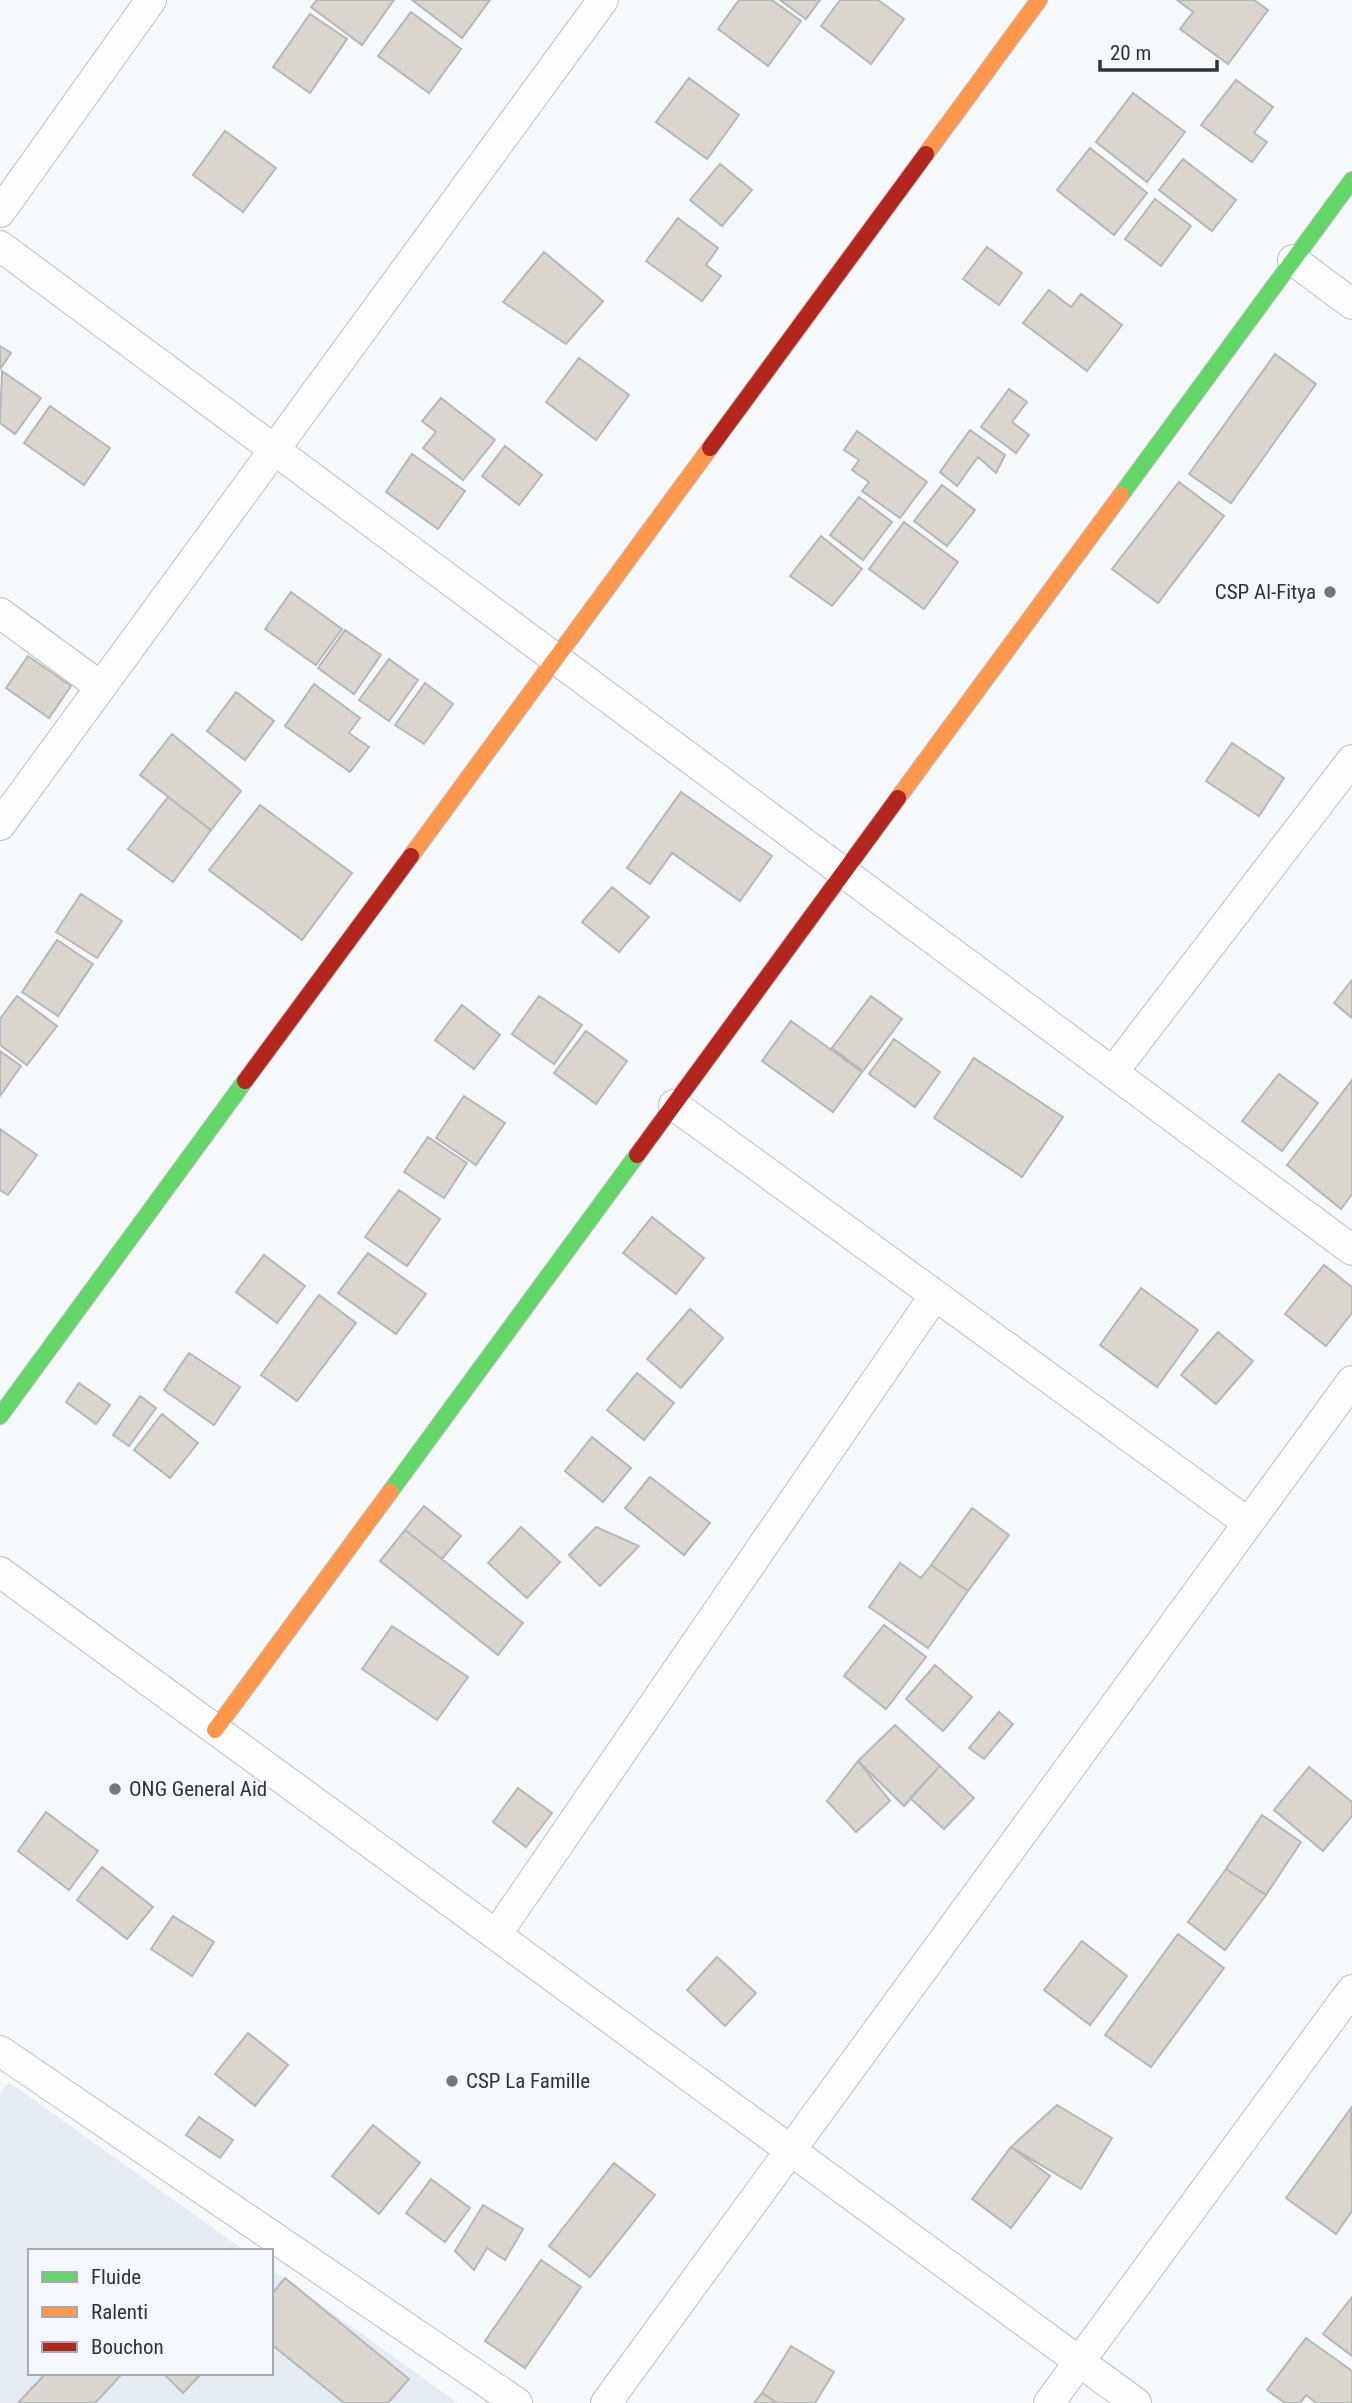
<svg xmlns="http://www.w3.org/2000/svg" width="1352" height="2403" viewBox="0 0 1352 2403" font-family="'Roboto Condensed',sans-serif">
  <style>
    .built { fill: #e5ebf3 }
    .building { fill: #dad6ce; stroke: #b6b7b7; stroke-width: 2 }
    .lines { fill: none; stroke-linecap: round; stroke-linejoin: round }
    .street-casing { stroke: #bdbfc1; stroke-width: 32 }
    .fast-casing { stroke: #bdbfc1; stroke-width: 18 }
    .slow-casing { stroke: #bdbfc1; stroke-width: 18 }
    .jam-casing { stroke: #bdbfc1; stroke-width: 18 }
    .street { stroke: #fefeff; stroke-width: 30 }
    .fast { stroke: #63d668; stroke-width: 16 }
    .slow { stroke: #ff974d; stroke-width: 16 }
    .jam { stroke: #b3261e; stroke-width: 16 }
    .poi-dot { fill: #75787a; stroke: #f4f8fe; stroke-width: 2.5 }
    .labels { text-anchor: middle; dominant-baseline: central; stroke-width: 5; stroke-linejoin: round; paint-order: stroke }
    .poi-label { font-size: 21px; fill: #303234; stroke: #f4f8fe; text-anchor: start }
  </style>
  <rect width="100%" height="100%" fill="#f6f9fc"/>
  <path class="built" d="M9 2082 245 2251H30V2373H271V2269L458 2403H0V2094Z"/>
  <path class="building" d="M317 0H394L362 45 311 7Z
    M412 0H490L462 38Z
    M739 0H772L801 21 768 66 718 29Z
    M780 0H820L806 19Z
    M840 0H878L904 19 871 64 821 26Z
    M1177 0H1254L1268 10 1228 64 1180 29 1193 12Z
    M411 12 461 49 429 93 378 56Z
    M310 14 347 39 310 93 273 67Z
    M689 78 739 115 707 159 656 122Z
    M1236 80 1273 107 1254 133 1267 142 1252 162 1201 125Z
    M1133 93 1185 132 1147 182 1096 142Z
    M225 131 276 168 243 212 193 175Z
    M1090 148 1147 193 1114 235 1057 190Z
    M1183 159 1236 200 1212 231 1159 190Z
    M720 164 752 190 722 226 690 200Z
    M1155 199 1191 226 1161 266 1125 239Z
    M678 218 718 248 706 265 721 276 702 301 646 261Z
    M987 247 1022 273 999 305 963 279Z
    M544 252 603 301 566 344 503 302Z
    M1049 290 1071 307 1081 294 1122 325 1087 371 1023 323Z
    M0 346 11 353 0 369Z
    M1275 354 1316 384 1231 503 1189 474Z
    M579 358 629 395 596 440 546 402Z
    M2 371 41 398 15 434 0 423Z
    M1009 389 1027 402 1012 422 1029 435 1016 453 981 427Z
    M441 398 495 440 463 480 423 448 436 432 422 421Z
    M50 406 110 448 84 485 24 443Z
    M970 430 1005 455 996 473 978 457 957 486 940 472Z
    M857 431 927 482 900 518 862 491 869 482 852 470 859 460 844 450Z
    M505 446 542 475 519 505 482 476Z
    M412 454 465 491 438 529 386 492Z
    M1179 482 1224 516 1158 603 1112 569Z
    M942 485 975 510 947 546 914 521Z
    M859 497 892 522 863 560 830 535Z
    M904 522 958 562 924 609 869 569Z
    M821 536 862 569 832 606 790 576Z
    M291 592 342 629 316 665 265 629Z
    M345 630 381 655 354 694 318 668Z
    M28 656 71 686 49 718 6 688Z
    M389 659 418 680 389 721 359 700Z
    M425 683 453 704 424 744 395 725Z
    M314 684 360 718 349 733 369 747 350 772 285 726Z
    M236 692 274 721 245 760 207 731Z
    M172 734 241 791 211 830 140 775Z
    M1232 743 1284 778 1259 816 1206 781Z
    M681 792 772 856 740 901 672 853 650 884 627 868Z
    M168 797 211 830 173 882 128 849Z
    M260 805 352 873 302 940 209 870Z
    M612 887 649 917 619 952 582 922Z
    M81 894 122 921 97 958 56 932Z
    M57 940 93 964 58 1016 22 992Z
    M1352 980V1018L1334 1003Z
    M17 996 57 1026 27 1065 0 1045V1019Z
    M539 996 582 1025 554 1064 512 1034Z
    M871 996 902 1019 863 1071 832 1048Z
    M462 1005 500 1035 474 1069 435 1040Z
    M791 1021 862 1072 833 1112 762 1061Z
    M586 1031 627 1061 596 1104 554 1073Z
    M894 1039 940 1072 915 1107 869 1074Z
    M0 1051 21 1066 0 1096Z
    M974 1058 1063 1117 1022 1177 934 1118Z
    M1279 1074 1318 1103 1282 1151 1242 1121Z
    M1352 1080V1194L1341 1209 1287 1165Z
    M464 1096 505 1123 476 1165 436 1138Z
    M0 1129 37 1155 8 1195 0 1190Z
    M428 1137 467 1163 444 1198 404 1172Z
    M399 1190 440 1219 407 1266 365 1237Z
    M652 1217 704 1258 676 1294 623 1253Z
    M368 1253 426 1294 396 1334 338 1293Z
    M264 1255 305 1286 277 1323 236 1292Z
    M1324 1265 1352 1287V1313L1326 1346 1285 1314Z
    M1141 1288 1198 1330 1157 1387 1100 1345Z
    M319 1295 356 1323 297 1401 261 1375Z
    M690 1309 723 1338 681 1388 647 1359Z
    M1218 1332 1253 1361 1216 1404 1181 1375Z
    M189 1353 240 1387 214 1425 164 1390Z
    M637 1373 674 1403 644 1440 607 1410Z
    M79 1383 110 1405 96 1424 66 1402Z
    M140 1396 156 1408 129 1446 113 1435Z
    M162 1414 198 1443 170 1478 134 1450Z
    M592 1437 631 1468 603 1502 565 1471Z
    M650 1477 710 1523 684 1555 625 1508Z
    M424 1506 461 1536 442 1559 405 1530Z
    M972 1508 1009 1535 968 1591 931 1565Z
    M521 1527 560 1562 527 1598 488 1563Z
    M596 1527 639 1546 600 1586 569 1555Z
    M405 1530 523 1623 498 1655 380 1561Z
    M900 1563 921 1578 931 1565 968 1591 928 1648 869 1607Z
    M884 1625 926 1657 886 1709 844 1676Z
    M392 1626 468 1677 437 1720 362 1669Z
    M935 1665 972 1697 943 1731 906 1699Z
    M999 1712 1013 1724 984 1759 969 1748Z
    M895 1725 940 1766 904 1806 858 1761Z
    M858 1761 890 1801 856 1832 827 1801Z
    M940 1766 974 1798 944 1829 910 1798Z
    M1309 1767 1352 1802V1816L1323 1851 1274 1810Z
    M518 1788 552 1813 526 1847 493 1822Z
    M46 1812 98 1851 69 1890 18 1851Z
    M1262 1815 1301 1842 1266 1895 1226 1869Z
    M102 1867 153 1907 127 1939 77 1900Z
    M1226 1869 1266 1895 1225 1950 1188 1922Z
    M173 1916 214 1942 192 1976 151 1949Z
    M1178 1934 1224 1968 1151 2067 1105 2035Z
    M1082 1941 1127 1976 1090 2025 1044 1990Z
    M717 1957 756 1993 725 2026 687 1990Z
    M248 2033 288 2065 255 2106 215 2074Z
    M1057 2105 1112 2138 1081 2189 1011 2147Z
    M1351 2108 1352 2211 1336 2234 1286 2198Z
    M199 2117 233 2140 220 2158 186 2135Z
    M373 2125 420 2163 379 2214 332 2176Z
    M1011 2147 1050 2176 1011 2228 972 2199Z
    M614 2163 655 2195 590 2277 549 2246Z
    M431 2179 470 2208 445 2242 406 2213Z
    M483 2205 523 2229 505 2260 487 2248 474 2270 455 2251Z
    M541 2260 581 2287 525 2368 485 2341Z
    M285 2278 409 2379 388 2403H344L271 2344V2295Z
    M1352 2297V2356L1323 2334Z
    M1306 2338 1352 2371V2403H1316L1306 2395 1300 2403H1285L1267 2390Z
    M791 2346 834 2372 815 2403H777L762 2393Z
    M46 2373H123L95 2403H18Z
    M163 2373H202L183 2393Z
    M762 2393 777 2403H754Z"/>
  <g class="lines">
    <g class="street-casing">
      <path id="street" d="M0 212 151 0
        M0 246 1352 1250
        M1293 260 1352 304
        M0 613 101 687
        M0 825 603 0
        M1113 1072 1352 760
        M674 1105 1248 1523
        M0 1572 1136 2403
        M496 1935 935 1295
        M0 2051 517 2403
        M606 2403 1352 1381
        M1049 2403 1352 1990"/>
    </g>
    <g class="fast-casing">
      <path id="fast" d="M1121 495 1352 180
        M0 1416 245 1081
        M390 1492 637 1155"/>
    </g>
    <g class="slow-casing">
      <path id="slow" d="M926 154 1039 0
        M898 798 1121 495
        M411 856 710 448
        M215 1730 390 1492"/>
    </g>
    <g class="jam-casing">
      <path id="jam" d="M710 448 926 154
        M245 1081 411 856
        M637 1155 898 798"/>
    </g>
    <use href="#street" class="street"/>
    <use href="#fast" class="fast"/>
    <use href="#slow" class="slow"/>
    <use href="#jam" class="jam"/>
  </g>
  <g class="poi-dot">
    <circle cx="1330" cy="592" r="7"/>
    <circle cx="115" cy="1789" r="7"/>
    <circle cx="452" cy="2081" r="7"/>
  </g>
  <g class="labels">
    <g class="poi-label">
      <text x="1316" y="592" text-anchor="end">CSP Al-Fitya</text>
      <text x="129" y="1789">ONG General Aid</text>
      <text x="466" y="2081">CSP La Famille</text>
    </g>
  </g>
  <rect x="28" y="2249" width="245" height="126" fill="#f4f8fe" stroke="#a6a9ad" stroke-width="2"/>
  <rect x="42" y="2272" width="35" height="10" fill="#63d668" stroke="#a6a9ad" stroke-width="2"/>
  <text x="91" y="2284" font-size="21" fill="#303234">Fluide</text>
  <rect x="42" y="2307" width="35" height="10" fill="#ff974d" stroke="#a6a9ad" stroke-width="2"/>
  <text x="91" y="2319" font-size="21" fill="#303234">Ralenti</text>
  <rect x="42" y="2342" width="35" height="10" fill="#b3261e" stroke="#a6a9ad" stroke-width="2"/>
  <text x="91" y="2354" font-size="21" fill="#303234">Bouchon</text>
  <path d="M1100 60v10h117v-10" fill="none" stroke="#303234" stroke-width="3.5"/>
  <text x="1110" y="60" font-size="21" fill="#303234" stroke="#f4f8fe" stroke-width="5" paint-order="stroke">20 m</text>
</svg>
